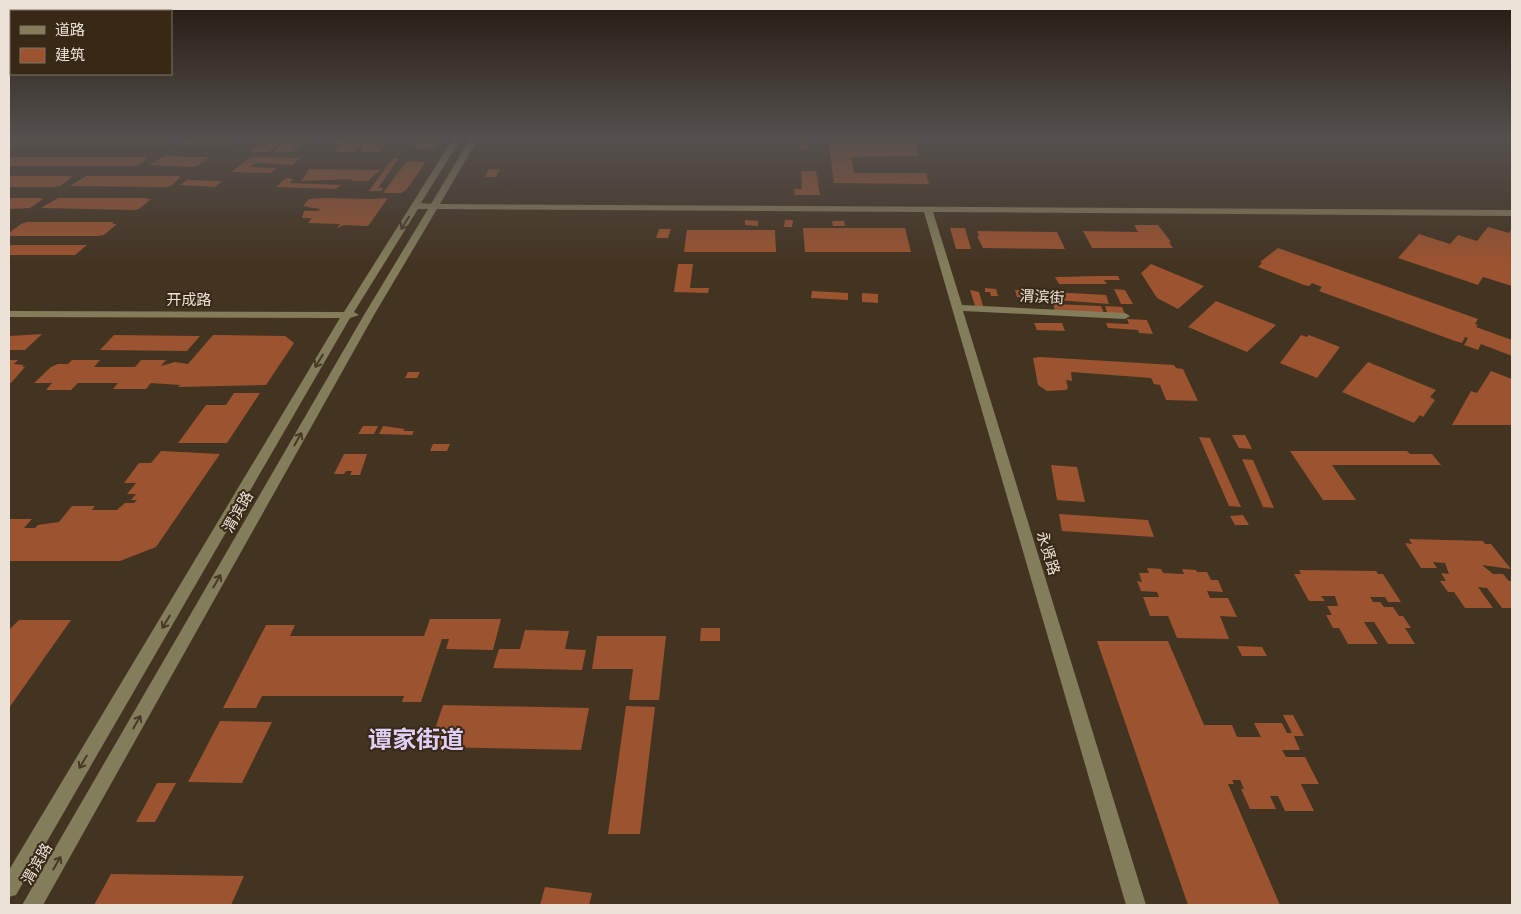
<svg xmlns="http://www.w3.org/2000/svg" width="1521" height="914" viewBox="0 0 1521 914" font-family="'PT Sans','Noto Sans SC',sans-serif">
<rect width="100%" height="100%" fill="#433321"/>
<!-- building -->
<g fill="#9c532f">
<polygon points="9,137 176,137 166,145 9,145"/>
<polygon points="188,137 227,137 225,139 234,139 227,145 176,145"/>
<polygon points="265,137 307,137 304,140 311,140 308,143 294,143 293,145 300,145 293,152 274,152 279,147 274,147 269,152 249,152 256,145 264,143 250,143 253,140 262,140"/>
<polygon points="343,137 391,137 388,140 395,140 393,143 379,143 378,145 384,145 379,152 360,152 364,147 358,147 354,152 334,152 340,145 349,144 335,144 338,140 347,139 341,139"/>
<polygon points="422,137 443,137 436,148 413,149"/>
<polygon points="828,137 915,137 918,156 851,157 854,173 926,173 929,184 834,183"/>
<polygon points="799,141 807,141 808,150 801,150"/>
<polygon points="164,156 181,156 179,157 209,157 199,165 194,167 149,165"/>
<polygon points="9,157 148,157 139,165 132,166 9,166"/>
<polygon points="251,157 300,158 293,165 256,163 250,167 277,168 271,173 231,172"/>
<polygon points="393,158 399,158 378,188 383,188 381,191 369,191"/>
<polygon points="407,161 426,162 406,190 401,193 383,193"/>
<polygon points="309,169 380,170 368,181 351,181 352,179 301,181"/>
<polygon points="489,169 500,169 496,177 485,177"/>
<polygon points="801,171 816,171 820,195 795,195 794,189 802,189"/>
<polygon points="9,176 69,176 72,177 60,186 54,187 10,187"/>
<polygon points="86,176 178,176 181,177 171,186 165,187 70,186"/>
<polygon points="286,178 294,179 289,183 341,185 336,189 276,187"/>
<polygon points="187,180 222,181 215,187 180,185"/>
<polygon points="9,198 40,198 43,199 30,208 9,209"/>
<polygon points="58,198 148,198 146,199 151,199 139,209 134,210 41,208"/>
<polygon points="326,198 372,199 388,198 368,226 344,225 337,228 340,224 308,223 312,218 302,218 304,211 318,211 320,209 303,206 309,199"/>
<polygon points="745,220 758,221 758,226 745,225"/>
<polygon points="785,220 793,220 792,227 784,227"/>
<polygon points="832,221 844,221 845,226 833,226"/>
<polygon points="27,222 114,222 112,224 117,224 104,235 98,236 9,236 9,233 21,224"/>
<polygon points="1134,225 1158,225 1171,242 1169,242 1173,248 1092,248 1083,231 1138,232"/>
<polygon points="1488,227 1509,233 1512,228 1512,286 1483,277 1478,285 1398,258 1419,234 1450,244 1458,235 1477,241"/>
<polygon points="803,228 905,228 911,252 805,252"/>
<polygon points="950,228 965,228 971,249 956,249"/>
<polygon points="659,229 671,229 668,238 656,238"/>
<polygon points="687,230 775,230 776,252 684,252"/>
<polygon points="977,231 1057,232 1065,249 983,248 977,236 979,236"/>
<polygon points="9,245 87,245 75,255 9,255"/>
<polygon points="1278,248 1478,319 1475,324 1478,325 1476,327 1512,340 1512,356 1481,344 1478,350 1464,345 1468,338 1465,337 1462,343 1455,341 1319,291 1322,287 1312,283 1309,286 1304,285 1258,267 1262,263 1260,262"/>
<polygon points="678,264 693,264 690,288 709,288 708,293 674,292"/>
<polygon points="1151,264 1204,286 1178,309 1157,298 1141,273"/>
<polygon points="1102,276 1118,276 1120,280 1104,280 1107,284 1059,284 1055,277"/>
<polygon points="985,288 996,289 998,296 991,296 990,292 985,292"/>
<polygon points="1114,289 1125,290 1133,304 1121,304"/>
<polygon points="970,290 979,292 983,306 975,306"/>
<polygon points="1015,290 1106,295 1109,304 1017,297"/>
<polygon points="812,291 848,293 848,300 811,298"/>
<polygon points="862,293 878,294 878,303 862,302"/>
<polygon points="1216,301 1276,325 1247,352 1188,327"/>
<polygon points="1053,304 1101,306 1104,313 1055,311"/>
<polygon points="1105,306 1122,307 1125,314 1107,313"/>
<polygon points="1127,319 1147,320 1153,334 1139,333 1138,330 1108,328 1106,323 1129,324"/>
<polygon points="1034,323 1062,323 1065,331 1037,330"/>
<polygon points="42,334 25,350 9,350 9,336"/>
<polygon points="114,335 200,336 187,351 100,350"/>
<polygon points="213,335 285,336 294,343 266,385 178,387 180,385 151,383 146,389 113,389 118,383 78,383 71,390 46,390 52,383 34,383 51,367 58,364 68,364 72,360 100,360 94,367 135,367 141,360 166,360 161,366 175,362 188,364"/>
<polygon points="1301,335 1307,337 1309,335 1340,347 1317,378 1280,363"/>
<polygon points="1040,357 1174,365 1176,368 1183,369 1198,401 1166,400 1160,385 1154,384 1151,378 1071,372 1072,381 1066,380 1068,388 1066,390 1047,391 1038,385 1033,358"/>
<polygon points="9,360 18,360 14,364 24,365 22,367 25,367 11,383 9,383"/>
<polygon points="1368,362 1436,390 1430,397 1435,400 1423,417 1420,415 1414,423 1342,392"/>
<polygon points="1491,371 1512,379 1512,425 1452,425 1471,391 1477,393"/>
<polygon points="408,372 420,372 417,378 405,378"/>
<polygon points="234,393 260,393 227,443 178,443 206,405 226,405"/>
<polygon points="363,426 378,426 374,434 358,434"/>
<polygon points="383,426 405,429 403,431 414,431 412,435 379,434"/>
<polygon points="1232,435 1245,435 1252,449 1239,448"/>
<polygon points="1199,437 1210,438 1241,507 1229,506"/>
<polygon points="433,444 450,444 447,451 430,451"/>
<polygon points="161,451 220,454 156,547 120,561 9,561 9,519 32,519 24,528 35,528 38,525 59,522 72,506 95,506 92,510 117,510 125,503 134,503 137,500 131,500 136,494 127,494 136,483 124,483 139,463 151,463"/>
<polygon points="1290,451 1407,451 1410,454 1432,454 1441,465 1332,465 1356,500 1323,500"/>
<polygon points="344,454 367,454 360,475 350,475 352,471 346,471 344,474 334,474"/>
<polygon points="1242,459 1253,460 1274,508 1263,507"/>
<polygon points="1051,465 1077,467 1085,502 1057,500"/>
<polygon points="1059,514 1148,520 1154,537 1062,531"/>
<polygon points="1243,515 1249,525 1235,525 1230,516"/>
<polygon points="1409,539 1483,541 1485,544 1491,544 1511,569 1482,565 1493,574 1503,574 1509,581 1512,581 1512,608 1502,608 1487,588 1478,587 1493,608 1465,608 1454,592 1448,592 1440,581 1446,581 1441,573 1449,574 1445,563 1433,562 1437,568 1421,568 1405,543 1412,544"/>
<polygon points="1147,568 1161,569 1163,573 1184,574 1182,569 1196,570 1197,572 1207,572 1211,580 1218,580 1223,592 1207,591 1210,598 1228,598 1237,617 1220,616 1229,639 1177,638 1168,616 1150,616 1143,597 1159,597 1157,592 1141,591 1137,581 1142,582 1139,573 1149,573"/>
<polygon points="1299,570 1376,571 1378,574 1383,574 1401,602 1388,602 1385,597 1370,597 1373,602 1380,602 1384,607 1393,607 1399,616 1403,616 1411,628 1405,628 1415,644 1388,644 1374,622 1364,622 1378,644 1348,644 1339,628 1333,628 1326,615 1332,615 1327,606 1338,606 1335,596 1321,596 1325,601 1309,601 1294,574 1301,574"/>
<polygon points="430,619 501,619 493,650 446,649 449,639 442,639 421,702 402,702 404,696 262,696 256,708 223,708 266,625 295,625 290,636 424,636"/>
<polygon points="19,620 71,620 9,708 9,630"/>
<polygon points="701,628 720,628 720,641 700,641"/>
<polygon points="525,630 569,631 565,649 586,650 582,670 493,668 499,649 520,649"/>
<polygon points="597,636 666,636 659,700 629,700 633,669 592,669"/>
<polygon points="1097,641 1168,641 1204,725 1232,725 1237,737 1261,737 1254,723 1282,723 1287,733 1292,733 1283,715 1293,715 1304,736 1294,736 1300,750 1282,750 1286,757 1305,757 1319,784 1301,784 1314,811 1285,811 1278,796 1270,796 1276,809 1250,809 1241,789 1244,789 1240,780 1232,780 1234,784 1228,784 1280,905 1188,905"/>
<polygon points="1237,646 1262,647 1267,656 1242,656"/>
<polygon points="443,705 589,708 581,750 429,747"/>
<polygon points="626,706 655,707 640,834 608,834"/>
<polygon points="220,721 272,722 242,783 188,782"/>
<polygon points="157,783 176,783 155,822 136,822"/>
<polygon points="111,874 244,876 231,905 94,905"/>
<polygon points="545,887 592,893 589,905 540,905"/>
</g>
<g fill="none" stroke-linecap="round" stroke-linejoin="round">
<!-- minor -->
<polygon fill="#847d5b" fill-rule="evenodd" points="454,137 462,137 421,203 431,204 471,137 479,137 440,204 1512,210 1512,216 933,212 962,305 1125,313 1130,316 1125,319 963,311 1146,905 1126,905 924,212 437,209 374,315 43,905 22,905 364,315 428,209 418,209 354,312 359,315 350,318 16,895 9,897 9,870 340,318 9,317 9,311 344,312"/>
</g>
<!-- one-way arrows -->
<defs><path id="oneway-shaft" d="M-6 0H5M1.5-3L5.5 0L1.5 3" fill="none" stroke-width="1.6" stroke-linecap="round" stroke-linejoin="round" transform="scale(1.25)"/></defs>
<g stroke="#473a25">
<use href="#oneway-shaft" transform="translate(405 223) rotate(122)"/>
<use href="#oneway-shaft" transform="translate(319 361) rotate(121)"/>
<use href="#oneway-shaft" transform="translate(298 439) rotate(-60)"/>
<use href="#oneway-shaft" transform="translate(217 581) rotate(-60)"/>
<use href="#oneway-shaft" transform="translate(166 622) rotate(121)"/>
<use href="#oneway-shaft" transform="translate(137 722) rotate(-60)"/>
<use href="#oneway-shaft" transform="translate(83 762) rotate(121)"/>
<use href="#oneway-shaft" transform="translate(57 863) rotate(-60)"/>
</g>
<!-- sky -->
<linearGradient id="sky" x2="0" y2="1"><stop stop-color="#251c12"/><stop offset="0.52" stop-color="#55504e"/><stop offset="1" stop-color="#55504e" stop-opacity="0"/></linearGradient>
<rect width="1521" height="265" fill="url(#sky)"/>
<g text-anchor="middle" stroke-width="4" stroke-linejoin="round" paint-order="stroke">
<!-- street labels -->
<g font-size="15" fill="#ece2d7" stroke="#382917">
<text transform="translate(1042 297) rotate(3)" y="5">渭滨街</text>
<text x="189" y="305">开成路</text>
<text transform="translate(238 512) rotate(-60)" y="5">渭滨路</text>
<text transform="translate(1048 553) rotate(73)" y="5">永贤路</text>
<text transform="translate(37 864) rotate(-60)" y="5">渭滨路</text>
</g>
<!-- near-district labels -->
<g font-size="24" font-weight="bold" fill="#dfcff9" stroke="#382917">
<text x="416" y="748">谭家街道</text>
</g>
</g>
<!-- border -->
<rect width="1521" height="914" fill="none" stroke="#ece2d7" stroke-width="20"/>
<!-- legend -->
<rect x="10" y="10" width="162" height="65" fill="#382917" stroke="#807364"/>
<rect x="20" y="26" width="25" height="8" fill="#847d5b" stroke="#807364"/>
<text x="55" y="35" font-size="15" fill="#ece2d7">道路</text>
<rect x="20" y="48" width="25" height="15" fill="#9c532f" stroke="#807364"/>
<text x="55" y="60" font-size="15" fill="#ece2d7">建筑</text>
</svg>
